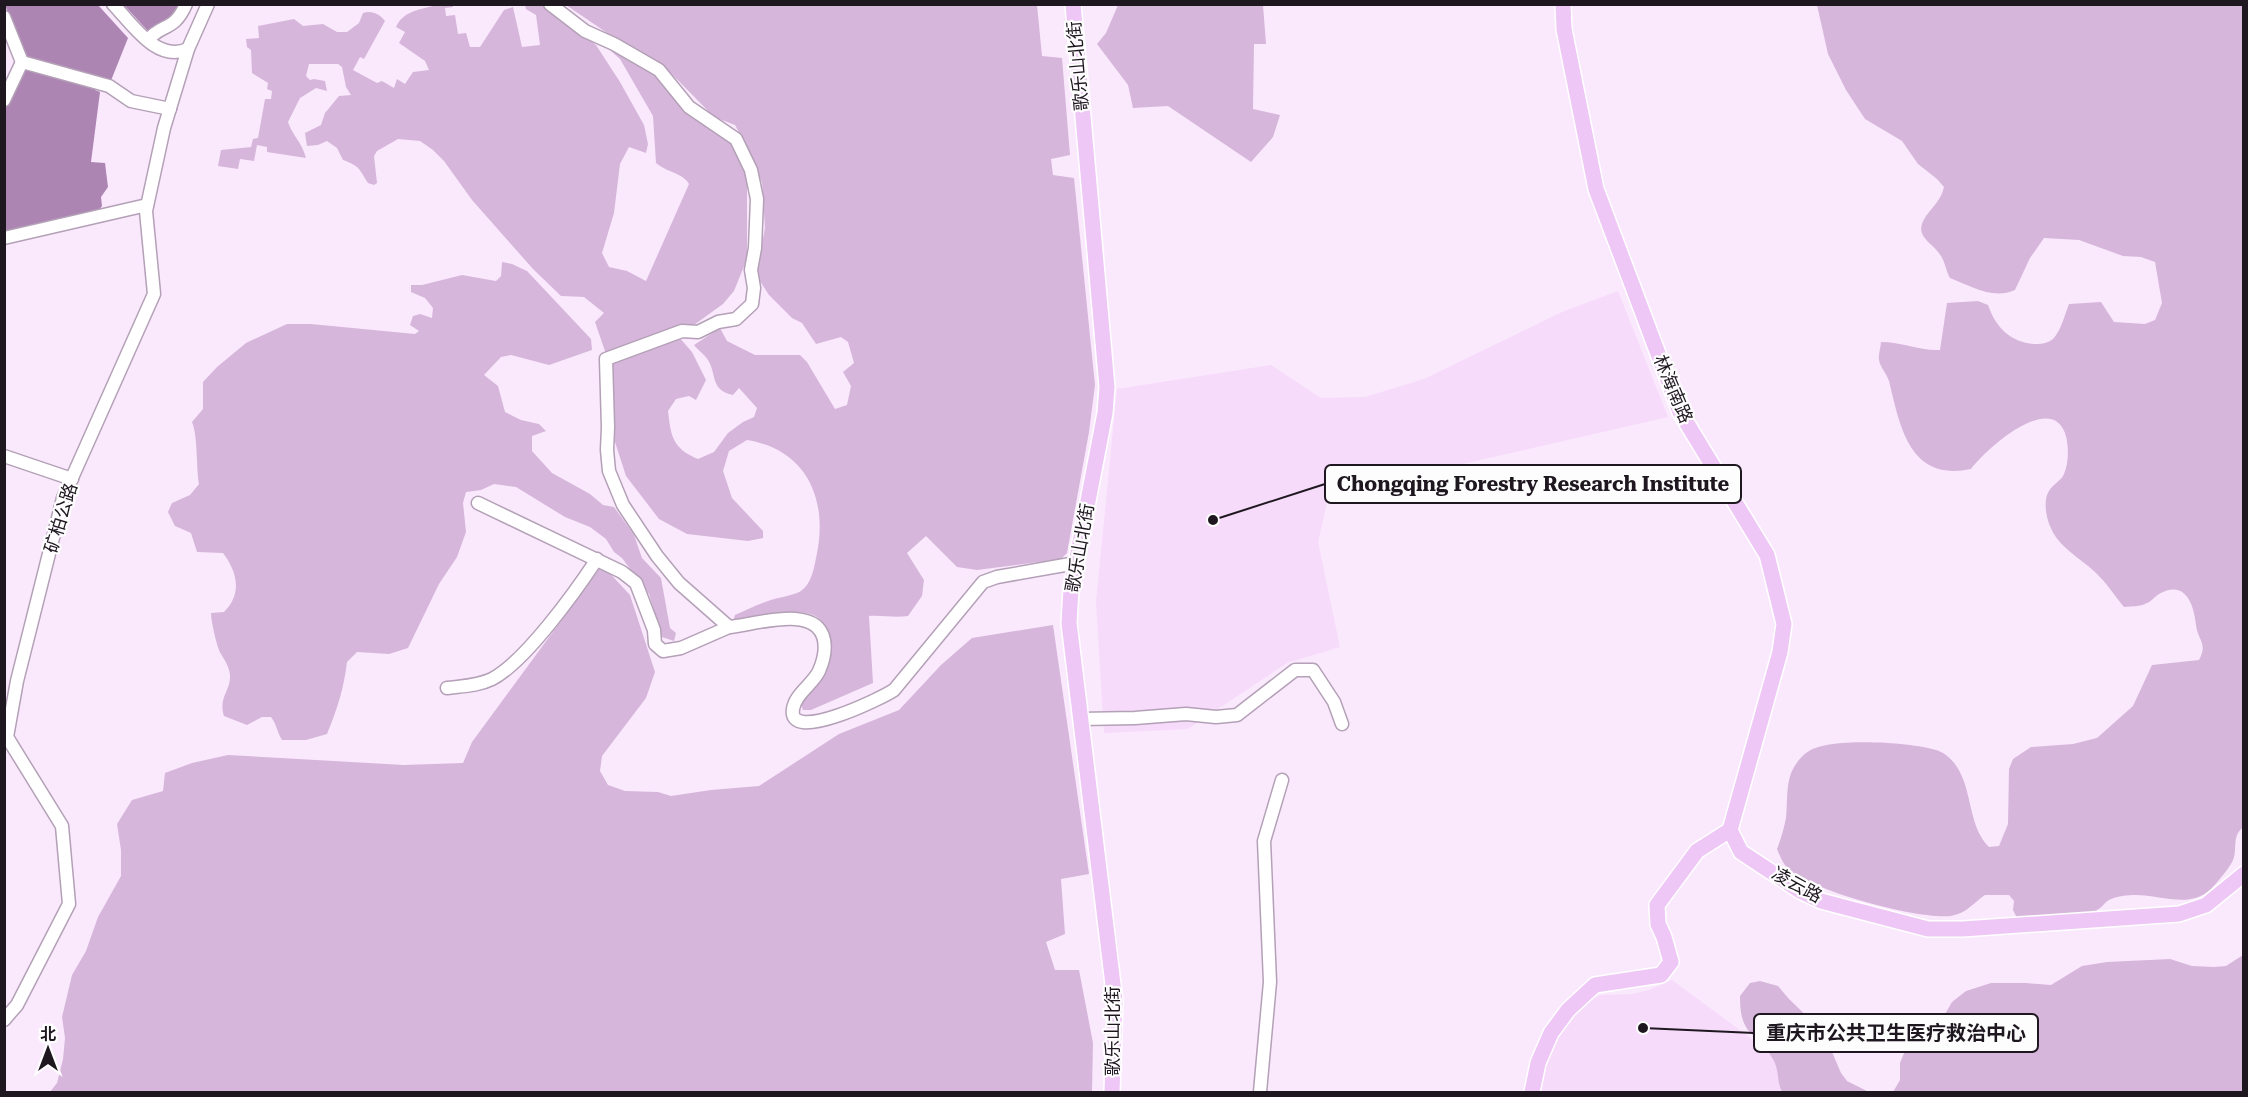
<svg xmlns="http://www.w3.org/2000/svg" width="2248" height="1097" viewBox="0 0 2248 1097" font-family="'Roboto Serif','Noto Sans SC',serif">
<rect width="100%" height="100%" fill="#fae9fd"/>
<!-- built -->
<g fill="#f6dbfa">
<polygon points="1618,291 1668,417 1467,463 1328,498 1318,542 1340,647 1287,663 1188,729 1104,733 1096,602 1117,389 1271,365 1321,398 1365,397 1424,379 1562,312"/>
<polygon points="1672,980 1790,1067 1828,1092 1525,1092 1537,1046 1558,1009 1601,995 1632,994 1649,990"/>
</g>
<!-- green -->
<g fill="#d6b7db">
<path d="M 437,5 L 452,5 L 453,7 L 445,8 L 446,16 L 455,15 L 458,34 L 466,33 L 470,47 L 480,47 L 504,10 L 513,7 L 522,47 L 540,45 L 536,15 L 526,9 L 525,5 L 543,5 L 596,45 L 620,82 L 644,125 L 648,144 L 646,153 L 629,147 L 620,164 L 614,213 L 602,253 L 609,267 L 627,271 L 646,281 L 689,184 C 683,173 666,172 656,163 L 653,116 L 620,59 L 611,51 L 609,46 L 654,74 L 680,102 L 686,112 L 730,140 L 738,154 L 747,179 L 747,259 L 734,291 L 723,304 L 694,325 L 671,328 L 692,352 L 706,380 L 696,400 L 689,396 L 676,399 L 668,411 C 671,436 672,448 698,459 L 714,452 L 728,433 L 743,422 L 754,417 L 757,408 L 739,388 L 733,395 C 710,390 717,375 708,360 C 705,355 698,350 694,345 L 720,328 L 727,341 L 755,355 L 800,355 L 807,362 L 835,409 L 847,405 L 851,386 L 843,372 L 854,363 L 848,342 L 841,337 L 816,344 L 802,323 L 792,318 L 769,295 L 756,275 L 765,228 L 762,183 L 750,153 L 735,125 L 714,117 L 662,64 L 616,39 L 566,5 L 1037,5 L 1042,56 L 1062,58 L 1070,155 L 1051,159 L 1053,175 L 1074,178 L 1095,385 L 1089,432 L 1067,553 L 1061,559 L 977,570 L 957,567 L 926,536 L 907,553 L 924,580 L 922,596 L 908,616 C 894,618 883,615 869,616 L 873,683 L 811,710 L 803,710 L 801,705 C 809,694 819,683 826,671 C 836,652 831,617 807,613 C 783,610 756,618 733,622 L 735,615 C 748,609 761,603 774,599 C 782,597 794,595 801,591 C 811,584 814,569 816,558 C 829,501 808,450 747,440 L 729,451 L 723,471 L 732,498 L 763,531 L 763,538 L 748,541 L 687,534 L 659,519 L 626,476 L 615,442 L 613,397 L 608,360 L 595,322 L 604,313 L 584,297 L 561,296 L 533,269 L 472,200 L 444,161 L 433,150 L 420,141 L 398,139 L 377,151 L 374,156 L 377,183 L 374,185 L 368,183 C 359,169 360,166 343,160 L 337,148 L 327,141 L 318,145 L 307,146 L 305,133 L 321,125 L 325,113 L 339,96 L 351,95 L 346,87 L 342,67 L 338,64 L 309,64 L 306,76 L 310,80 L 314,79 L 325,81 L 327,91 L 316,88 L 300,98 L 288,122 C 292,135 302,142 306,158 L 267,152 L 267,147 L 257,145 L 254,161 L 240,159 L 238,169 L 218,166 L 221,150 L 251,147 L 253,139 L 258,138 L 265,99 L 271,99 L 272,91 L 267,89 L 268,83 L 252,73 L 251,50 L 247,47 L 246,39 L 259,38 L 258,26 L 294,19 L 303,26 L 323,24 L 337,32 L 347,32 L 359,23 L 363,13 C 371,10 380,14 385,21 L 364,59 L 360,57 L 353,70 L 377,83 L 382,81 L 394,88 L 397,79 L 405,84 L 413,72 L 429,70 L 425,61 L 399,43 L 405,32 L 396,27 C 403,11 421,9 437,5 Z"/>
<polygon points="1118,5 1263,5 1266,44 1254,44 1253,109 1280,115 1273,137 1251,162 1168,106 1133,108 1128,85 1097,44 1106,33"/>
<path d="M 1817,5 L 2243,5 L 2244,827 C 2231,835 2238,849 2233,860 C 2231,866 2216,884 2211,889 C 2190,909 2161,895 2136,895 C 2128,895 2116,896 2109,900 C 2104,903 2101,909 2095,911 C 2071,918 2042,916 2017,918 L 2013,910 L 2014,901 L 2009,895 L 1985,895 C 1972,904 1967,913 1951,916 C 1920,920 1804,890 1785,865 C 1782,861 1779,854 1777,849 C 1781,839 1784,828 1786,818 C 1788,800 1785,779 1796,764 C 1799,759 1804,754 1809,751 C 1830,737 1911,742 1936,750 C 1945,753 1952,759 1957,767 C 1973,792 1968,826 1989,847 L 1999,846 L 2008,824 L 2009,769 L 2013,759 L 2031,747 L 2073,744 L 2097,738 L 2133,706 L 2152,665 L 2199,660 C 2208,643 2198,641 2196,625 C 2194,604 2185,579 2159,594 C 2154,597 2152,601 2147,603 C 2140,607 2132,606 2124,607 C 2114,595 2106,582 2095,572 C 2079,557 2058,547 2050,526 C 2046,517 2043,500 2049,491 C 2053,484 2061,481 2064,474 C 2069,463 2069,444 2065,433 C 2050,391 1984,451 1971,469 C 1909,482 1900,426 1889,381 C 1887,374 1880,367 1879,360 C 1878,355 1881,347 1881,342 C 1902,342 1920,351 1940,350 L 1947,303 L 1978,301 L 1988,305 C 1996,328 2011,343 2036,344 C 2043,344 2048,343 2053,339 C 2061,331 2065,314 2069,304 L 2101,302 L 2114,322 L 2145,324 L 2155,320 L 2162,303 L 2155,262 L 2141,257 L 2123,256 L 2079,240 L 2044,238 L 2030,258 L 2015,290 C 1993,300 1971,286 1950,278 C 1946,271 1945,262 1941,256 C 1932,241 1912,237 1926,216 C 1934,205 1941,200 1944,187 L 1937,179 L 1918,164 L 1902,141 L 1865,119 L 1846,90 L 1828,54 Z"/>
<path d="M 502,262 L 512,264 L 527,271 L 591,339 L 592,350 L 549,365 L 511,355 L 501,357 L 484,375 L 498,386 L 505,412 L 521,420 L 539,424 L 546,431 L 532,436 L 532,451 L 552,473 L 590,494 L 603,505 L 614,507 L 634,535 L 642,558 L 661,578 L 670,628 L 676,633 L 674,641 L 662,637 L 649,594 L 622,558 L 614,552 L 606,539 L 590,527 L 565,517 L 516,487 L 494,484 L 481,490 L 466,492 L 463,503 L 466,532 L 457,557 L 439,584 L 408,648 L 389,654 L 357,652 L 347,662 C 344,688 337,710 327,734 L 306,740 L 282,740 C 277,732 277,725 271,717 L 262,717 L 247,725 L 224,716 C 218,697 231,691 230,675 C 229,666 225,661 221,654 C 217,648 211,621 211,613 L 224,612 C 242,594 238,573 223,553 L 197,552 L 191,533 L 175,526 L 168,512 L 172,503 L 190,495 L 199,484 C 196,467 198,436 192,422 L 203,409 L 203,382 L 217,367 L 246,343 L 287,324 L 311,324 L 415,334 L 419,331 L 410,325 L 413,316 L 420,314 L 432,318 L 433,308 L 425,298 L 411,292 L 411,285 L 422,285 L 462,275 L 496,281 L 501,276 Z"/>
<polygon points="602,565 630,595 655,672 646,698 602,756 600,771 608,785 625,791 658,792 671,796 711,790 759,786 839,734 899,710 941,665 972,638 1053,625 1089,874 1061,879 1065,934 1046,942 1055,970 1079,970 1093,1043 1092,1092 50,1092 57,1083 63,1059 65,1038 62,1017 72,975 86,951 98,917 121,876 121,850 117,824 132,800 163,791 165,773 192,763 228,755 404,765 463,763 472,742"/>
<polygon points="2243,955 2243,1092 1893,1092 1900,1080 1900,1063 1907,1046 1940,1023 1952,1002 1966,991 1991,983 2026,983 2051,985 2082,966 2107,962 2170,959 2192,966 2214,967 2226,966"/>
<path d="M 1760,981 L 1778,986 L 1789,999 L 1816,1025 L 1826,1038 L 1841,1073 L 1847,1081 L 1869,1092 L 1782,1092 C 1777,1082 1779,1071 1774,1061 C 1757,1029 1740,1040 1740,996 L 1750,983 Z"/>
</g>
<!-- water -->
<g fill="#ac85b3">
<polygon points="5,5 98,5 128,38 110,83 26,60"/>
<polygon points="124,5 180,5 179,10 158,30 148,31"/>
<polygon points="25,67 96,85 95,90 100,92 91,162 105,163 108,187 101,197 102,206 99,210 5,233 4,109"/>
</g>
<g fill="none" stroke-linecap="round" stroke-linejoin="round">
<defs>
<g id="minor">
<path d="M 113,4 C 133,25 157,63 188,49"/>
<path d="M 550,4 L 585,31 L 614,44 L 659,70 L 689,107 L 736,139 L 751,170 L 757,199 L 755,248 L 751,270 L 754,288 L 752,304 L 736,319 L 718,322 L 698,332 L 682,331 L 606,359 L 608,427 L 607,450 L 609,471 L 623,505 L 657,556 L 679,583 L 729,627 C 754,625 817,603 824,640 C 826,650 823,662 819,671 C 813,684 795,694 793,709 C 787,745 884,697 894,690 L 983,582 L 997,577 L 1076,563"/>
<polyline points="4,17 22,62 109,86 131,101 170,109"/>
<path d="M 148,40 C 162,23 174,32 186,4"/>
<polyline points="4,100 22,62"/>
<polyline points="4,238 147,205"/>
<polyline points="4,456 72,479"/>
<polyline points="478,503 622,572 636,583 654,630 655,644 663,651 681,648 729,627"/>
<path d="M 447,688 C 462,686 478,686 492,679 C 525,662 576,591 597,559"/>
<polyline points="1081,719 1135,718 1186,714 1216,717 1237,715 1295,670 1313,670 1334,702 1342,724"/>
<polyline points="4,1020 17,1005 69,904 62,826 7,737 17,681 63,498 154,294 146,211 164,128 188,49 208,4"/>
<polyline points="1260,1092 1270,982 1264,841 1282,780"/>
</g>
<g id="major">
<polyline points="1073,4 1107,387 1105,413 1071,589 1069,623 1115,1001 1112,1092"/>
<polyline points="1563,4 1564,29 1596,189 1680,412 1767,555 1784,624 1780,652 1730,830"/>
<polyline points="1730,830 1741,852 1800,891 1821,901 1928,929 1963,929 2179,914 2206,905 2244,874"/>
<polyline points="1532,1092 1538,1063 1551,1033 1568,1010 1595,985 1661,975 1671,962 1664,937 1658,924 1657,905 1697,851 1730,830"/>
</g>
</defs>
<!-- minor casing -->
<use href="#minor" stroke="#b4a0b7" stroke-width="15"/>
<!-- major casing -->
<use href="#major" stroke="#fff" stroke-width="18"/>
<!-- minor -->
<use href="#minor" stroke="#fff" stroke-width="12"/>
<!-- major -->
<use href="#major" stroke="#efc7f6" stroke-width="15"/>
</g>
<g text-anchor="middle" stroke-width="4.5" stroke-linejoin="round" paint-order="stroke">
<!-- street labels -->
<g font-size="18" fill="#1f1720" stroke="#fdfdfd">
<text transform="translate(1078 66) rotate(-95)" y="6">歌乐山北街</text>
<text transform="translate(1673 389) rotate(67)" y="6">林海南路</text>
<text transform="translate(61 518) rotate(-73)" y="6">矿柏公路</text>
<text transform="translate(1080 548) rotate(-80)" y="6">歌乐山北街</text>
<text transform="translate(1797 885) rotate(29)" y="6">凌云路</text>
<text transform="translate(1113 1031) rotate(-90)" y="6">歌乐山北街</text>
</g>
</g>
<!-- callouts -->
<path fill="none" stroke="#1f1720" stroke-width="2" d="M1213 520L1325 484M1643 1028L1754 1033"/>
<g fill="#1f1720" stroke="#fdfdfd" stroke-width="2">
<circle cx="1213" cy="520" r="6"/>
<circle cx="1643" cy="1028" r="6"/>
</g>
<g fill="#fdfdfd" stroke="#1f1720" stroke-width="2">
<rect x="1325" y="465" width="416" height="38" rx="6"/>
<rect x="1754" y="1014" width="284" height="38" rx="6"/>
</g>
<g font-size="20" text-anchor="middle" font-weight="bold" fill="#1f1720">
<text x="1533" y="491">Chongqing Forestry Research Institute</text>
<text x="1896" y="1040">重庆市公共卫生医疗救治中心</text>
</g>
<!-- border -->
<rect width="2248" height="1097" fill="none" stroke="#1f1720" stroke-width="12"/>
<!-- north arrow -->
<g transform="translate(48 1049)" stroke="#fdfdfd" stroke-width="4.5" paint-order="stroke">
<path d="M0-4.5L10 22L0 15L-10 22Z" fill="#1f1720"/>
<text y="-9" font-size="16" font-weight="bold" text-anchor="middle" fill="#1f1720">北</text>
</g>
</svg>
